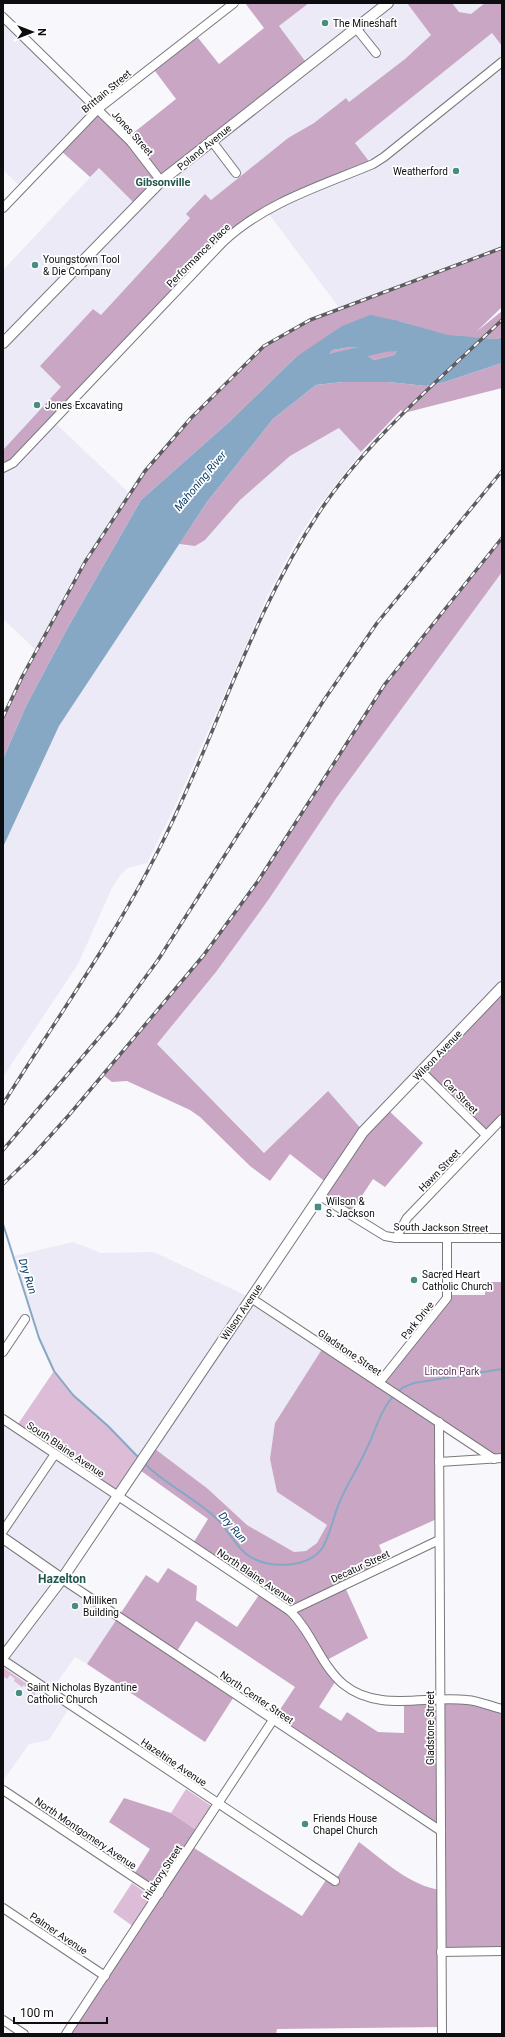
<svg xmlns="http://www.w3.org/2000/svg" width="505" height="2037" viewBox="0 0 505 2037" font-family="Roboto,sans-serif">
<rect width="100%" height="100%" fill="#f8f7fc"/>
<!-- built -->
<g fill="#ebeaf6">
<polygon points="309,3 407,3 432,35 405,59 349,102 346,98 314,123 288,138 211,200 205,194 187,213 190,218 101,315 93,309 41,366 62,387 3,450 3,343 10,336 3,329 3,270 99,168 137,206 308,65 279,26"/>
<polygon points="452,3 485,3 471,14 459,12"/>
<polygon points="3,19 98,109 22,188 3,170"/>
<polygon points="492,33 502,46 502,248 340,309 266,210 372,164 355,143"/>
<polygon points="53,421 130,494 85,562 36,650 3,619 3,468"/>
<polygon points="340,428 361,452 318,507 295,543 266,599 177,802 147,863 128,868 121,874 112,888 78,964 3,1077 3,847 59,726 179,544 186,546 205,540 240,500 290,456"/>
<polygon points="502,572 502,987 363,1132 327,1091 265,1153 157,1044 216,972 269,899 337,797"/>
<polygon points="73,1242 101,1253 154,1252 251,1298 324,1346 275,1423 277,1492 327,1525 317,1543 306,1551 294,1552 247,1525 208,1489 141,1461 108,1426 73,1395 61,1380 48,1361 39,1338 14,1256"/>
<polygon points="3,1419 118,1496 62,1579 119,1617 87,1664 75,1657 51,1691 71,1705 49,1740 29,1744 3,1781"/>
</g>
<!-- green -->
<g fill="#ddbcd8">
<polygon points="54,1371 73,1395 108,1426 141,1461 118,1496 16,1427"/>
<polygon points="4,1668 37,1691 29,1703 27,1702 30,1700 32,1692 24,1685 22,1687 14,1681 15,1679 10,1675 7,1679 3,1676"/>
<polygon points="186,1789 213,1807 198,1831 171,1813"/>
<polygon points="132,1883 153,1898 134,1927 113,1912"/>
</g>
<!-- forest -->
<g fill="#c9a7c4">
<polygon points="245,3 309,3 279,26 308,65 137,206 99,168 90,177 59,149 98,109 127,138 176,99 152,67 195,34 219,64 264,28"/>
<polygon points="407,3 452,3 459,12 471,14 485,3 502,3 502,46 492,33 355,143 372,165 296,196 243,225 3,468 3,450 61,387 40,366 93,309 101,315 190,218 186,214 205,194 211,200 288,138 314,123 346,98 349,102 405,59 431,35"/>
<polygon points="502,248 502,307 476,332 502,311 502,337 497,339 448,336 399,321 296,357 229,422 141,500 67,629 26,706 3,759 3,717 36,650 85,562 145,471 191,418 264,346 310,320"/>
<polygon points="350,347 394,348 397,351 394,355 374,360 368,356 336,357 329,354 333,350"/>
<polygon points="502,363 502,388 404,413 401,410 361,452 339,428 290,456 240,500 205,540 195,546 179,544 207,502 273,419 316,385 343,382 388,382 426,386 445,382"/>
<path d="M 502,538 L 502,572 L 337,797 L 269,899 L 216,972 L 157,1044 L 264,1153 L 328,1091 L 363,1131 L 386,1108 L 423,1143 L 385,1187 L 373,1179 L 350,1214 L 320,1196 L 328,1184 L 290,1154 L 270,1181 L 250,1166 L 200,1117 L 190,1110 L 127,1081 L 112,1082 L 103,1075 C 157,1013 211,949 258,880 C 302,817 339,748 384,685 C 421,634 463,587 502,538 Z"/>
<polygon points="502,987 502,1119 486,1135 421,1071"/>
<path d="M 485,1282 L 502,1282 L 502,1458 L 494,1459 L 439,1423 L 439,1518 L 379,1545 L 387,1565 L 344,1585 L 368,1638 L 325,1661 L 337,1679 L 319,1707 L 341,1721 L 347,1712 L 378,1732 L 404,1733 L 404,1701 L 457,1699 L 502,1709 L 502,1951 L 441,1952 L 442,2027 L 277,2029 L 276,2034 L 66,2034 L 159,1894 L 133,1876 L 150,1849 L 109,1822 L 124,1798 L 171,1813 L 198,1831 L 191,1846 L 302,1916 L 328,1877 L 335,1881 L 359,1842 C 383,1860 410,1886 441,1890 L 441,1831 L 273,1720 L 295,1687 L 196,1621 L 175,1654 L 235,1695 L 205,1742 L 87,1664 L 146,1575 L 158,1583 L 168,1568 L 197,1586 L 196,1600 L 237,1627 L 261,1592 L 192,1545 L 208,1519 L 137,1468 L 151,1446 L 208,1489 L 247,1525 L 294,1552 L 306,1551 L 317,1543 L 327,1525 L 277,1492 L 270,1459 L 275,1423 L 324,1346 L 379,1382 L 447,1295 L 485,1295 Z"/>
</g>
<!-- water -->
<path fill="#87a8c5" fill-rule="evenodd" d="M 370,315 L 399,321 L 448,335 L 497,339 L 502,337 L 502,363 L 445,382 L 426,386 L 388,382 L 343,382 L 316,385 L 273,419 L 207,502 L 59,726 L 3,847 L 3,759 L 26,706 L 67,629 L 141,500 L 229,422 L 296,357 L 342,326 ZM 350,347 L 394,348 L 397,351 L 394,355 L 374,360 L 368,356 L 336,357 L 329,354 L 333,350 Z"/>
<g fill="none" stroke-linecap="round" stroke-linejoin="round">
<!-- stream -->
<g stroke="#87a8c5" stroke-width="2">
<polyline points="3,1224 39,1338 54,1371 73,1395 108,1426 139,1458"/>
<polyline points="397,1392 404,1387 414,1383 502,1369"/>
<path d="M 145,1464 C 166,1485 195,1498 217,1519 C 229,1530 235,1547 249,1556 C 268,1568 303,1569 320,1551 C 328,1543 333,1518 338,1506 C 345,1487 357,1470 365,1452 C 375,1433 379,1412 394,1395"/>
</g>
<!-- river -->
<polyline stroke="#87a8c5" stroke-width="11" points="327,360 387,346 394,346"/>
<defs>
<g id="minor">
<polyline points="3,17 131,142 161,181"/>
<polyline points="356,28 376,53"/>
<polyline points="211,140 236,173"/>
<polyline points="3,208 98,109 234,3"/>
<path d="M 3,468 L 13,463 L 223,242 C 266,202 321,186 373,164 L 384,157 L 502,62"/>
<polyline points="421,1071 486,1135"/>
<polyline points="320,1196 385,1236 396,1238 502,1238"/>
<polyline points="396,1238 407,1218 502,1119"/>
<polyline points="251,1298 494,1459"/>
<polyline points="3,1352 25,1319"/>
<polyline points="379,1383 447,1298 447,1238"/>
<path d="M 3,1419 L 290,1611 C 312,1632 320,1664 343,1684 C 378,1713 426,1695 467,1700 C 479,1701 490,1706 502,1709"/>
<polyline points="439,1422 442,2034"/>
<polyline points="439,1462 502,1458"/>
<polyline points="3,1531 55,1454"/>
<polyline points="62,1579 441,1831"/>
<polyline points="290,1611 439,1540"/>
<polyline points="3,1660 335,1881"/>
<polyline points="3,1790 159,1894"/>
<polyline points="3,1908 105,1976"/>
<polyline points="441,1952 502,1951"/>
<polyline points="3,2020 24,2034"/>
<polyline points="66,2034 273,1720"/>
</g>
<g id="major">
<polyline points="3,343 161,181 388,3"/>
<polyline points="3,1538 62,1579"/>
<polyline points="3,1657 62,1579 363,1132 502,987"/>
</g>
</defs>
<!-- minor casing -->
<use href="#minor" stroke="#79797d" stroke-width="10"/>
<!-- major casing -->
<use href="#major" stroke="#79797d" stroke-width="12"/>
<!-- minor -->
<use href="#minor" stroke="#fff" stroke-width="8"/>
<!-- major -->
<use href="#major" stroke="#fff" stroke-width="10"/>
<defs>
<g id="rail">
<polyline points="3,717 22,677 85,562 145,471 191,418 264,346 310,320 502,248"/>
<path d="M 3,1104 C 55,1021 114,938 158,851 C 215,740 250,616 320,511 C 369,438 439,380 502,320"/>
<polyline points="3,1150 114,1020 158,960 324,700 377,623 502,471"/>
<polyline points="3,1184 33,1155 69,1115 203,956 258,881 385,684 502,538"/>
</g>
</defs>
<!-- rail casing -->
<use href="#rail" stroke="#5d5c60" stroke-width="3.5"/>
<!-- rail -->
<use href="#rail" stroke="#fff" stroke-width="2" stroke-dasharray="6" stroke-linecap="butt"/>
</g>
<!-- markers -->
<g fill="#498d82" stroke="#fff" stroke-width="1.5">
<circle cx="325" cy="23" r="4"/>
<circle cx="456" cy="171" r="4"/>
<circle cx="35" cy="265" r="4"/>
<circle cx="37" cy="405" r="4"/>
<rect x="314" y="1203" width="8" height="8" rx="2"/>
<circle cx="414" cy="1280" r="4"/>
<circle cx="75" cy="1606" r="4"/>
<circle cx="19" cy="1693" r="4"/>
<circle cx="305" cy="1824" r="4"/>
</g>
<g text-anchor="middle" stroke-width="3.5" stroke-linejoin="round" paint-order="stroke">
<!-- poi labels -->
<g font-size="10" fill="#0d0d0f" stroke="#fff" text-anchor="start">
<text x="333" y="27">The Mineshaft</text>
<text x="448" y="175" text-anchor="end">Weatherford</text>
<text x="43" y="263">Youngstown Tool<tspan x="43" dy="12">&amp; Die Company</tspan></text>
<text x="45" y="409">Jones Excavating</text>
<text x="326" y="1205">Wilson &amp;<tspan x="326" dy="12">S. Jackson</tspan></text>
<text x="422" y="1278">Sacred Heart<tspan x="422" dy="12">Catholic Church</tspan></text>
<text x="83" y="1604">Milliken<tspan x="83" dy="12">Building</tspan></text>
<text x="27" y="1691">Saint Nicholas Byzantine<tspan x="27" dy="12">Catholic Church</tspan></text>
<text x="313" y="1822">Friends House<tspan x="313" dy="12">Chapel Church</tspan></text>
</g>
<!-- street labels -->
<g font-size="10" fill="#0d0d0f" stroke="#fff">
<text transform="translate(106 91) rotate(-40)" y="4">Brittain Street</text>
<text transform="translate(133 133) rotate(48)" y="4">Jones Street</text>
<text transform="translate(204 147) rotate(-39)" y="4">Poland Avenue</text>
<text transform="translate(198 255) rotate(-45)" y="4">Performance Place</text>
<text transform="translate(437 1055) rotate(-46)" y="4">Wilson Avenue</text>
<text transform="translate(461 1096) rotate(45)" y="4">Car Street</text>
<text transform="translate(439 1170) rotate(-46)" y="4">Hawn Street</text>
<text transform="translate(441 1227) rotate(1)" y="4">South Jackson Street</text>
<text transform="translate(241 1312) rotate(-56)" y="4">Wilson Avenue</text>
<text transform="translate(417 1320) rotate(-51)" y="4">Park Drive</text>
<text transform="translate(350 1352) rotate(34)" y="4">Gladstone Street</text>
<text transform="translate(66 1449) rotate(34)" y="4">South Blaine Avenue</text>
<text transform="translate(360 1566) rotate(-25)" y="4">Decatur Street</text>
<text transform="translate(256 1576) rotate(34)" y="4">North Blaine Avenue</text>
<text transform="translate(257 1697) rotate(34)" y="4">North Center Street</text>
<text transform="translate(430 1728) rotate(-90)" y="4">Gladstone Street</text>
<text transform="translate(174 1762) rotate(34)" y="4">Hazeltine Avenue</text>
<text transform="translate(86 1833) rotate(34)" y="4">North Montgomery Avenue</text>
<text transform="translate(162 1872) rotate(-57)" y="4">Hickory Street</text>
<text transform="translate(59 1933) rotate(34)" y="4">Palmer Avenue</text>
</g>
<!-- park labels -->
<g font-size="10" fill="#63365e" stroke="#fff">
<text x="452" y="1375">Lincoln Park</text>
</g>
<!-- neighbourhood labels -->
<g font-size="11" font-weight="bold" fill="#205850" stroke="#fff">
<text x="163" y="186">Gibsonville</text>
</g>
<!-- water labels -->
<g font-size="11" font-style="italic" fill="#0b4169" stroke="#fff">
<text transform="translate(200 481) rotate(-50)" y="4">Mahoning River</text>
<text transform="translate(28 1276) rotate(72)" y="4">Dry Run</text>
<text transform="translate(233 1527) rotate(49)" y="4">Dry Run</text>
</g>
<!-- quarter labels -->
<g font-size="12" font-weight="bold" fill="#205850" stroke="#fff">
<text x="62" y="1583">Hazelton</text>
</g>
</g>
<!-- border -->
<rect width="505" height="2037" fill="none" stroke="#0d0d0f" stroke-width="8"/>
<!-- north arrow -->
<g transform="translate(32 32) rotate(90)" stroke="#ffffff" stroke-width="3" paint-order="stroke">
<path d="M0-3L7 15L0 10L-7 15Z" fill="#0d0d0f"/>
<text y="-6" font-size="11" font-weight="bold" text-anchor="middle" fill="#0d0d0f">N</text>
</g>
<!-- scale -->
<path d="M14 2017v6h93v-6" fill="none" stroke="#0d0d0f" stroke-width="2"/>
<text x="20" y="2017" font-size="12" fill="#0d0d0f" stroke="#ffffff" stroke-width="3" paint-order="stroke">100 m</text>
</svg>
